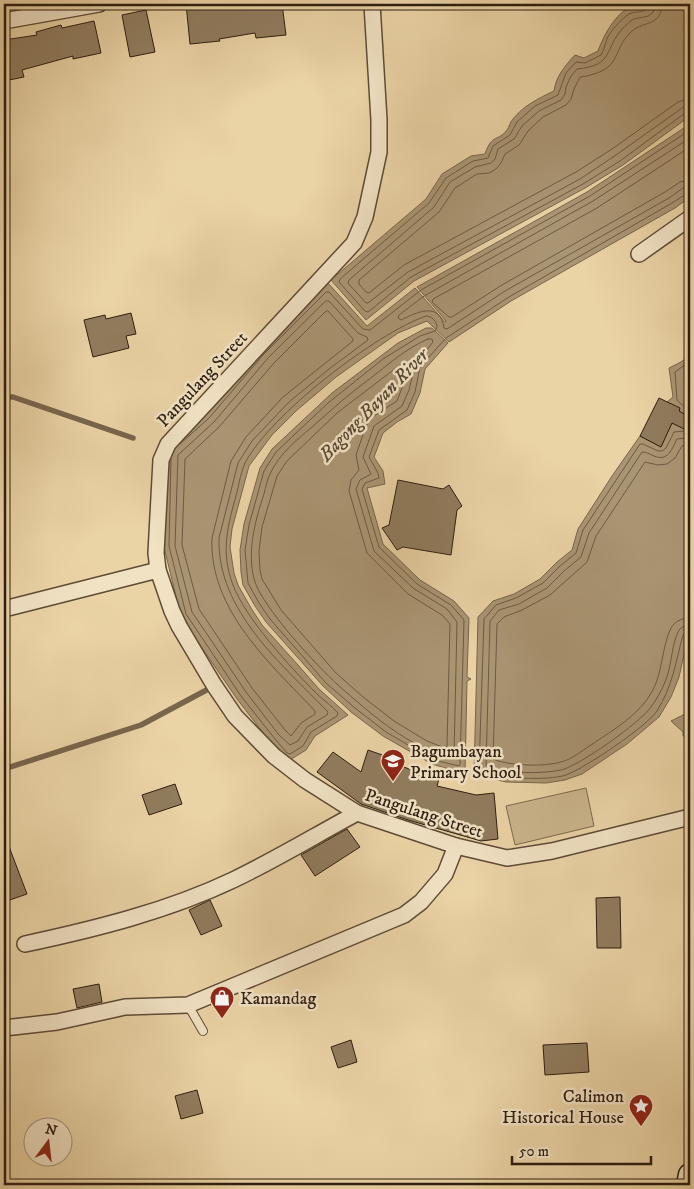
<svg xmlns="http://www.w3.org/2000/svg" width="694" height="1189" viewBox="0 0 694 1189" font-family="'IM FELL DW Pica',serif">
<rect width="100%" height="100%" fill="#ead3a5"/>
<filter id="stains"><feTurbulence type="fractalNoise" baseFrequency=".004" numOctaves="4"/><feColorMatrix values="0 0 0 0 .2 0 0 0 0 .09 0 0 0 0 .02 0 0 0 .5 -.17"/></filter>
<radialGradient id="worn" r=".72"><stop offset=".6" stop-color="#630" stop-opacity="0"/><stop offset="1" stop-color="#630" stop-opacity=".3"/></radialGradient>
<!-- green -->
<polygon fill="#cab48c" stroke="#7c694e" points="586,788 594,826 515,845 506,806"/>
<!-- water -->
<g fill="#aa9573" stroke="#78654c">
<path d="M 646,4 L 690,4 L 690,116 L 623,165 L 585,188 L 414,281 L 366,320 L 331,280 L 426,199 L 442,174 L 471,156 L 485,154 C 492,133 498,142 507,130 C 509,127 510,122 513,119 C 523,106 539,98 554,91 C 556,76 565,66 575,55 L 584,58 L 598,51 C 603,37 614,16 627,9 C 634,6 640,8 646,4 Z"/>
<polygon points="690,124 690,197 675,208 511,301 449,342 427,321 398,333 336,377 296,411 272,435 249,466 232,529 230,547 234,573 238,585 251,608 262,625 298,665 319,689 348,715 315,736 306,750 288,761 271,743 237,699 181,617 164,547 166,449 260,351 328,283 367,326 415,288 445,322 446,321 417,287 587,192"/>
<polygon points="426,328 432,328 448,343 425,369 420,393 411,414 397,422 383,433 374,457 383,471 385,484 367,488 383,544 420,580 454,601 469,618 467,677 471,679 467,681 465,774 432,764 383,736 351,712 323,686 266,622 255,606 243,585 241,572 240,550 244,524 260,468 272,449 332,393 398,343"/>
<polygon points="690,355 690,628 679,677 671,697 659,717 627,744 582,774 565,780 546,783 506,782 474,774 478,617 493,601 514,594 540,579 557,562 572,550 578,529 612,476 640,436 661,447 672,423 681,427 679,411 667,402 673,397 669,368 681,362"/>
<polygon points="690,700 690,737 683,736 683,732 671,721 685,714 688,709 687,703"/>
</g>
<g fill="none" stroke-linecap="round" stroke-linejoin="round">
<!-- shore -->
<g stroke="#6c5a42" stroke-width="1">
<path d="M 648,4 C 647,15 637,10 629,14 C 622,18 613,29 609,35 C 605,41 605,49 601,55 L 585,63 L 576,62 L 566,73 L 558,95 L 535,106 L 517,122 L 510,135 L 493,146 L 488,158 L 473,161 L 446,178 L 429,203 L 340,279 L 339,282 L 365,311 L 368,312 L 411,277 L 583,184 L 620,161 L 685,113 L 690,112"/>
<path d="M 655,4 C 654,21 642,15 632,20 C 629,22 626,26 623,28 C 603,50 615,65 577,69 L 571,76 L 566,87 L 565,94 L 561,100 L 539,111 L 522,126 L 514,139 L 498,149 L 495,159 L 491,163 L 475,167 L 450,182 L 434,207 L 349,280 L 348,283 L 366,303 L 368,303 L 408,272 L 580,179 L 616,155 L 682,108 L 690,106"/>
<path d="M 662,4 C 661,28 642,20 630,33 C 621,42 620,49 614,60 C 608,71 591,76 580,77 L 574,89 L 571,99 L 566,105 L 543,117 L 528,131 L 519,145 L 505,154 L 501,163 L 496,169 L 489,173 L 477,174 L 455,188 L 439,212 L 359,280 L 359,284 L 366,292 L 369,293 L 404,265 L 576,172 L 612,149 L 678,102 L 690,98"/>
<path d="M 690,138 L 593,201 L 424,296 L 399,315 L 398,318 L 401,320 C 417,312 440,301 444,328 L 447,329 L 505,291 L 669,198 L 683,188 L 690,187"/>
<polyline points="690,147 597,208 433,299 432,302 449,317 452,317 502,285 665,192 680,182 690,180"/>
<path d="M 326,301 L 329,301 L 358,333 L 367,337 L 368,340 L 329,369 L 289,402 L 252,441 L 238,463 L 219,538 C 217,611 282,664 328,712 L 327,715 L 307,727 L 298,741 L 290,745 L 279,735 L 246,692 L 192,612 L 175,546 L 178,455 L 214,422 L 268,358 Z"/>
<path d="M 328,311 L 353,339 L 353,341 L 283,397 L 246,437 L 231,461 L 212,538 C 209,610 270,663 315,711 L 315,714 L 301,723 L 291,736 L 285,730 L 252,688 L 199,609 L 182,545 L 185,459 L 219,427 L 274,363 L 325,312 Z"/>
<path d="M 428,339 L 432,339 L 433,342 L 415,365 L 409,390 L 402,406 L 374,426 L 363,457 L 371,474 L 360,480 L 356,489 L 374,551 L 413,588 L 447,609 L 457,622 L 454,756 L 452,758 C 409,748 371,714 338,685 C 317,666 261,606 254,579 C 247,551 255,521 264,494 C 266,487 267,479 271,472 C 279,455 296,440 311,428 C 331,410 350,393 372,377 C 390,363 407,348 428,339 Z"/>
<polyline points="690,361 675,372 677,400 690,412"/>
<polygon points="403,363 405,363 407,365 402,388 397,401 371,418 366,426 356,455 359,470 351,480 349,491 367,553 408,594 442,615 450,624 447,746 445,748 427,741 394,721 363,697 336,673 281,610 262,579 260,570 259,551 262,527 277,476 287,461 337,413"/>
<path d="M 685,431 L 674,432 L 666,448 L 662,451 L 658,451 L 643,444 L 640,444 L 583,530 L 576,553 L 560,566 L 543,583 L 516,598 L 496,605 L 484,619 L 479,770 C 496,779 548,781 566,775 C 585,768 646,727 657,711 C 673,685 675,664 683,635 L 686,632 L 690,632"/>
<path d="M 690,434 L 685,438 L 677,439 C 672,449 668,462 654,456 C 649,454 647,452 642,452 L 589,533 L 581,557 L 564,571 L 547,588 L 519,604 L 499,610 L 490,621 L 486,766 C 505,774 541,774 561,770 C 579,766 641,722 651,707 C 658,697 665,685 668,673 C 672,660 672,645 678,632 C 680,627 685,626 690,625"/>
<path d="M 690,443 L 682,446 L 675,458 L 667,464 L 658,465 L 645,462 L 596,536 L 587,562 L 550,595 L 522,610 L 504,617 L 497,624 L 493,759 C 509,766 544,767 561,762 C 573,759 581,751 591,745 C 614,729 639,716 653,690 C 663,670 662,646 671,628 C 675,621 682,618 690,618"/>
<polyline points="180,444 209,418 264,354 326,292 329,292 363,329 370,330 421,290 590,196 690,130"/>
<path d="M 171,459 L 169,546 L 186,614 L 241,696 L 275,739 L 287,753 L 290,754 L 303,746 L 311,732 L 337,716 L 338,713 C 332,706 323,700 316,693 C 290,667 246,619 233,585 C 220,551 228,525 237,492 C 239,483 241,472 245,463 C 270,415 375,334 426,316 C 431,316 437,321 437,327 L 435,331 L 420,336 L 383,359 L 328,403 L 276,452 L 264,471 L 249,525 L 245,550 L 248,583 L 259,603 L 270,619 L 326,683 L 355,708 L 386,732 L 434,760 L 459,766 L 460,764 L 464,620 L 451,605 L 417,584 L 379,547 L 362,489 L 365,483 L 379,478 L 378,473 L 369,457 L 379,430 L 407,410 L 415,392 L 420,367 L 446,338 L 509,297 L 672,203 L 686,194 L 690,193"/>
</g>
<!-- stream -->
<g stroke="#78654c" stroke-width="5.5">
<polyline points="4,397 13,397 133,438"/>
<polyline points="4,769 141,725 214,686"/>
</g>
</g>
<!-- building -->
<g fill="#907c5e" stroke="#2e1e11">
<polygon points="186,4 282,4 286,35 256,38 255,33 219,39 220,41 190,44"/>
<polygon points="146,10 155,52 130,57 122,15"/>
<polygon points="94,21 101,53 73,59 73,56 22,70 24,77 4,81 4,40 37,35 36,32 61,25 62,28"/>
<polygon points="131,313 136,334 126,336 129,348 93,357 84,320 105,315 106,319"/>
<polygon points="659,398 680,408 679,411 690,417 690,432 672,423 661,447 640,436"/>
<polygon points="398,480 443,489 449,485 462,506 457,510 451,555 403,547 397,550 382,528 389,525"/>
<polygon points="368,750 388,757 387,761 412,770 412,771 439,779 437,786 476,795 494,793 498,839 481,841 408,820 361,804 317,772 333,752 361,772"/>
<polygon points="175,784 182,804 149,815 142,795"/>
<polygon points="347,829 360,847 315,876 301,855"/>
<polygon points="4,836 5,836 27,894 4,902"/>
<polygon points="620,897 621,948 597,948 596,898"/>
<polygon points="210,900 222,926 201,935 189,910"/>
<polygon points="99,984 102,1002 77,1008 73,989"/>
<polygon points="351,1040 357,1062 338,1068 331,1047"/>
<polygon points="587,1043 589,1072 545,1075 543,1045"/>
<polygon points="197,1090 203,1113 181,1119 175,1096"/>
</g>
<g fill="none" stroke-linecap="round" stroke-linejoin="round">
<defs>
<polyline id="lane" points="188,1005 203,1031"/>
<g id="street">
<polyline points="372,4 379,120 379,152 365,217 354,243 168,444 161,460 156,553 158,570 172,611 179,626 214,685 235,716 274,756 305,780 357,813 456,846 507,858 552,851 690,817"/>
<polyline points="4,21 99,4"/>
<polyline points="639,254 690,218"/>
<polyline points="4,609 158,570"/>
<path d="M 25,944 C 95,929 168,911 233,880 C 275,860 316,835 357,813"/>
<polyline points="4,1028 57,1022 125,1007 188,1005 404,915 421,902 445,874 456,846"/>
</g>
<polyline id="secondary" points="688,1185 690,1175"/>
</defs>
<!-- lane casing -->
<use href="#lane" stroke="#5d4b36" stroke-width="10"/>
<!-- street casing -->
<use href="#street" stroke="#5d4b36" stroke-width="18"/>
<!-- secondary casing -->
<use href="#secondary" stroke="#2e1e11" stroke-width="25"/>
<!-- lane -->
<use href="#lane" stroke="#f1e2c4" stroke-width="8"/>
<!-- street -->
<use href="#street" stroke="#f1e2c4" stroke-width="15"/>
<!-- secondary -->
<use href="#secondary" stroke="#f1e2c4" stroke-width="22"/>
</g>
<!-- icons -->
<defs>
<symbol id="school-pin" viewBox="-11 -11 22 30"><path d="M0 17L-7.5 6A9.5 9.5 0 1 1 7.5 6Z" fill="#8f2418" stroke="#f1e2c4"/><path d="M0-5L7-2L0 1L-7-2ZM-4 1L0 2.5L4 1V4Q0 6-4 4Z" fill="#fff"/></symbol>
<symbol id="shop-pin" viewBox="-11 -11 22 30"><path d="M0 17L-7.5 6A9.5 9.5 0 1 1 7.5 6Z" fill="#8f2418" stroke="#f1e2c4"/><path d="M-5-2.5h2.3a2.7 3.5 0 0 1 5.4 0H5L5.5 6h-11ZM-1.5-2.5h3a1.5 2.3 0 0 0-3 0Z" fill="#fff"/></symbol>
<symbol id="sight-pin" viewBox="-11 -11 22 30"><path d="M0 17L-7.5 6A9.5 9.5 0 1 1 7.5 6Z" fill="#8f2418" stroke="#f1e2c4"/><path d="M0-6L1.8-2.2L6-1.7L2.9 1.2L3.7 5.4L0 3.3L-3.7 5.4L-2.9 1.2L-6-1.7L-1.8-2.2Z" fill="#fff"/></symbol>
</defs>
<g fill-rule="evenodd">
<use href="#school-pin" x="379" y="747" width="28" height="38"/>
<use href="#shop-pin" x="208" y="984" width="28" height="38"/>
<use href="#sight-pin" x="627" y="1092" width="28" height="38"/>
</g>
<g text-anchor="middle" stroke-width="5" stroke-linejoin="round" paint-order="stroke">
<!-- street labels -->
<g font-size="18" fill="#2e1e11" stroke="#f1e2c4">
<text transform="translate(202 379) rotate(-47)" y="6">Pangulang Street</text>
<text transform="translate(424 813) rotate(18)" y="6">Pangulang Street</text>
</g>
<!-- poi labels -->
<g font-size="18" fill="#2e1e11" stroke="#f1e2c4" text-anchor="start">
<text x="410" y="757">Bagumbayan<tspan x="410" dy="21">Primary School</tspan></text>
<text x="240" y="1004">Kamandag</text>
<text x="624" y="1102" text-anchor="end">Calimon<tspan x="624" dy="21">Historical House</tspan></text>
</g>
<!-- water labels -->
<g font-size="19" font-style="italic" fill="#594833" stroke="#f1e2c4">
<text transform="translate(373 404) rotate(-46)" y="7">Bagong Bayan River</text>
</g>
</g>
<!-- margin -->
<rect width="694" height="1189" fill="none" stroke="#ead3a5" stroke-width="20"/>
<rect x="5" y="5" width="684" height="1179" fill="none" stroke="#2e1e11" stroke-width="2.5"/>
<rect x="10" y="10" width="674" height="1169" fill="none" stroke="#2e1e11"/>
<!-- north arrow -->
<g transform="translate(48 1142) rotate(15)"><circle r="24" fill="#f1e2c4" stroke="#a3947c"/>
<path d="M0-4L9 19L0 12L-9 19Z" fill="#8f2418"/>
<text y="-8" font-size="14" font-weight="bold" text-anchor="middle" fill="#2e1e11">N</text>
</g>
<!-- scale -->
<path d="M512 1156v8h139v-8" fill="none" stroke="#2e1e11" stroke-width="2.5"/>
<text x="519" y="1156" font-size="15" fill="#2e1e11" stroke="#f1e2c4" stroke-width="4" paint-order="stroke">50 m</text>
<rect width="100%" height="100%" filter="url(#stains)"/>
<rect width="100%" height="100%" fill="url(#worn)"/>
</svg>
